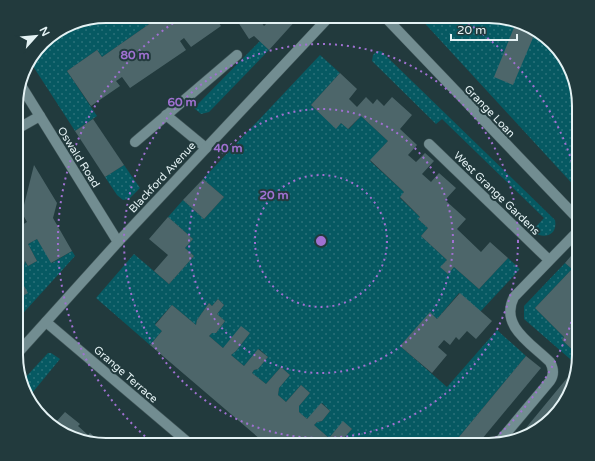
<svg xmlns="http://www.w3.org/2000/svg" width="595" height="461" viewBox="0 0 595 461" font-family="'Varela Round',sans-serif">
<defs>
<pattern id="green-dots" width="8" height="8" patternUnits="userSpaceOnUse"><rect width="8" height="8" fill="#065962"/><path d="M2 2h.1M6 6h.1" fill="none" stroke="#2a7179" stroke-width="1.8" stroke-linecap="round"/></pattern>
</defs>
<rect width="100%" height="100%" fill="#223a3d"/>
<!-- green -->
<g fill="url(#green-dots)">
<polygon points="495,16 549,38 570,66 579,106 579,191 419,17"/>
<polygon points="155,20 102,57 97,50 67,71 97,116 75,131 29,60 47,38 77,21"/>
<polygon points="260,41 269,50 209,112 201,114 194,108"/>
<path d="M 377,51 L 381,51 L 555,220 C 558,236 543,240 532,231 L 544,218 L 442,119 L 436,124 L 372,61 L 373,55 Z"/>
<polygon points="320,55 340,73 311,105 336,128 341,123 349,129 361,116 388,141 370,161 404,192 400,198 420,217 418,219 428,228 421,236 447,260 441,267 448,274 454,267 479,289 508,258 520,269 480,312 459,293 437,319 430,313 400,346 447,387 497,330 526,356 459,437 469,445 370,445 364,440 360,445 337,445 336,444 338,441 342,440 352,429 343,422 329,438 314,425 317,422 322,421 330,411 322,403 307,419 299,412 299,406 310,393 301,385 286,402 278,395 279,388 290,375 281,367 266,384 252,373 254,370 258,369 268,357 259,349 244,366 231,355 236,351 250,333 223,348 209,336 212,333 216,333 225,321 217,314 224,305 218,299 212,306 209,303 197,320 196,325 172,305 155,324 162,331 150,345 96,298 134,254 169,284 194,256 185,248 193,239 168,217 183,200 204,219 224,197 203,179"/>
<polygon points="124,165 140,188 129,199 123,200 117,195 105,177"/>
<polygon points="37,239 52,263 72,251 75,256 16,321 16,300 23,284 19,287 25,261 28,266 37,261 28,244"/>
<polygon points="565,263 572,269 535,308 564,337 562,340 579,356 577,365 524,319 524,306"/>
<polygon points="48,353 51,353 60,359 28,398 25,395 22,381"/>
</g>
<!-- building -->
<g fill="#4d666a">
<polygon points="298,18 269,50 254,36 249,39 236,19 259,19 264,26 271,19"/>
<polygon points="216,19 221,26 191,47 184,38 180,41 186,50 130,88 122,77 116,81 120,86 91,106 67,71 97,50 102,57 155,20"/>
<polygon points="515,25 535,33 513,85 494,77"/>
<polygon points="340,73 357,89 349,99 357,107 366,97 373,104 377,99 384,106 392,97 412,115 400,129 417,145 408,155 416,162 425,153 434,161 422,174 431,182 439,173 456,188 445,200 466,219 457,229 481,252 490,242 508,258 479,289 454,267 448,274 440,267 447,260 421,236 428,228 418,219 420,217 400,197 404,192 370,160 388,141 361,116 348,129 341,123 336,129 311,105"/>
<polygon points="93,119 124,165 105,177 75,131"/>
<polygon points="34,165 57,203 53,218 72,251 51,263 37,239 28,244 37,261 28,266 25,261 19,287 23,284 28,293 16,300 17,228 27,222 22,213"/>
<polygon points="203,179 224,197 204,219 183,200"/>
<polygon points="168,217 193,239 185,248 194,256 169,284 154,271 168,255 149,239"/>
<polygon points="576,250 579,253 579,356 562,340 564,337 535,308 572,269 565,263"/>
<polygon points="460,293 492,321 476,339 467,331 459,340 456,337 450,345 444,340 438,347 447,355 432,373 400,346 430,312 437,319"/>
<polygon points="218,299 224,305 217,314 225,321 216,333 212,333 209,336 223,348 241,326 250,333 236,351 231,355 244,366 258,349 268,357 258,369 254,370 252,373 266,384 281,367 290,375 279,388 278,395 286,402 301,385 310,393 299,406 299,412 307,419 321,403 330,411 322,421 317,422 314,425 329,438 343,421 352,429 342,440 338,441 336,444 337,445 267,445 150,345 162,331 155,325 172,305 196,325 197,320 209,303 212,306"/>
<polygon points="526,356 541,368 477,445 469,445 459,437"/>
<polygon points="577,366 557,415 524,438 516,440"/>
<polygon points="29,399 56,422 65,412 80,424 78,426 88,435 90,433 104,445 100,445 46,423"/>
<polygon points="364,440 370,445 360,445"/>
<polygon points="112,441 117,445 108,445"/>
</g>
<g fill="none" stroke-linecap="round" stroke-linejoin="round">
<defs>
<g id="service">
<polyline points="166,115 206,148"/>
<polyline points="17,129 40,116"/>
<polyline points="135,142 237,55"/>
<polyline points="429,144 549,260"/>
<path d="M 498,443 L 550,381 C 554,375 554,369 550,362 C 532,344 499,326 514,297 L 579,230"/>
</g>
<g id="minor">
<polyline points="385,17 579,220"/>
<polyline points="46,322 191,445"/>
</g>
<g id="tertiary">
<polyline points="20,84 118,242"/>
<polyline points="16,355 118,242 328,18"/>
</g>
</defs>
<!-- service casing -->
<use href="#service" stroke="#42575a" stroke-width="11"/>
<!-- minor casing -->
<use href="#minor" stroke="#42575a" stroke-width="11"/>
<!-- tertiary casing -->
<use href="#tertiary" stroke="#42575a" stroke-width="11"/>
<!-- service -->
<use href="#service" stroke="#728d91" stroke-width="10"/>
<!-- minor -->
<use href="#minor" stroke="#728d91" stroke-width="10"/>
<!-- tertiary -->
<use href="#tertiary" stroke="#728d91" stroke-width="10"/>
</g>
<!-- distance rings -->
<g fill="none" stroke="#a071d2" stroke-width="2" stroke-dasharray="2 4">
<circle cx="321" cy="241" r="66"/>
<circle cx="321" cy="241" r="132"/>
<circle cx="321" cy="241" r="197"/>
<path d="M579 293A263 263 0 0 1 488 444M154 444A263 263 0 0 1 178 20M458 17A263 263 0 0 1 579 189"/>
</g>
<g text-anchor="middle" stroke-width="4" stroke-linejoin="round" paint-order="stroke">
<!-- street labels -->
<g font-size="11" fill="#e4f2f4" stroke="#223a3d">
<text transform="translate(490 111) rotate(46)" y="4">Grange Loan</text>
<text transform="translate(79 157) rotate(58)" y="4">Oswald Road</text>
<text transform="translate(162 177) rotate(-47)" y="4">Blackford Avenue</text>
<text transform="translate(497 193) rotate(44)" y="4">West Grange Gardens</text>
<text transform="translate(126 374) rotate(41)" y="4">Grange Terrace</text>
</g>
</g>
<!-- crop -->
<path d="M0 0H595V461H0ZM106 23H489A83 83 0 0 1 572 106V355A83 83 0 0 1 489 438H106A83 83 0 0 1 23 355V106A83 83 0 0 1 106 23Z" fill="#223a3d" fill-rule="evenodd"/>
<path fill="none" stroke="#e4f2f4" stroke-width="2" d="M106 23H489A83 83 0 0 1 572 106V355A83 83 0 0 1 489 438H106A83 83 0 0 1 23 355V106A83 83 0 0 1 106 23Z"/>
<circle cx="321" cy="241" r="6" fill="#a071d2" stroke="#223a3d" stroke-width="2"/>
<g font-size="12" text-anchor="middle" font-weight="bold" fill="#a071d2" stroke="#223a3d" stroke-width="4" stroke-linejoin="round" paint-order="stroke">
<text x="135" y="59">80 m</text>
<text x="182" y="106">60 m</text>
<text x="228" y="152">40 m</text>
<text x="274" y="199">20 m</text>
</g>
<!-- north arrow -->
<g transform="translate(36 36) rotate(63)" stroke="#223a3d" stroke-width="3" paint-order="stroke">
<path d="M0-3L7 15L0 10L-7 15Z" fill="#e4f2f4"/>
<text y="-6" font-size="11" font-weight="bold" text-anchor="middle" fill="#e4f2f4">N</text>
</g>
<!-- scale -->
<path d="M451 34v6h66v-6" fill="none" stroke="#e4f2f4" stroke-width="2"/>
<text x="457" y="34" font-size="12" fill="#e4f2f4" stroke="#223a3d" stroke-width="3" paint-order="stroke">20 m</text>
</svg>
